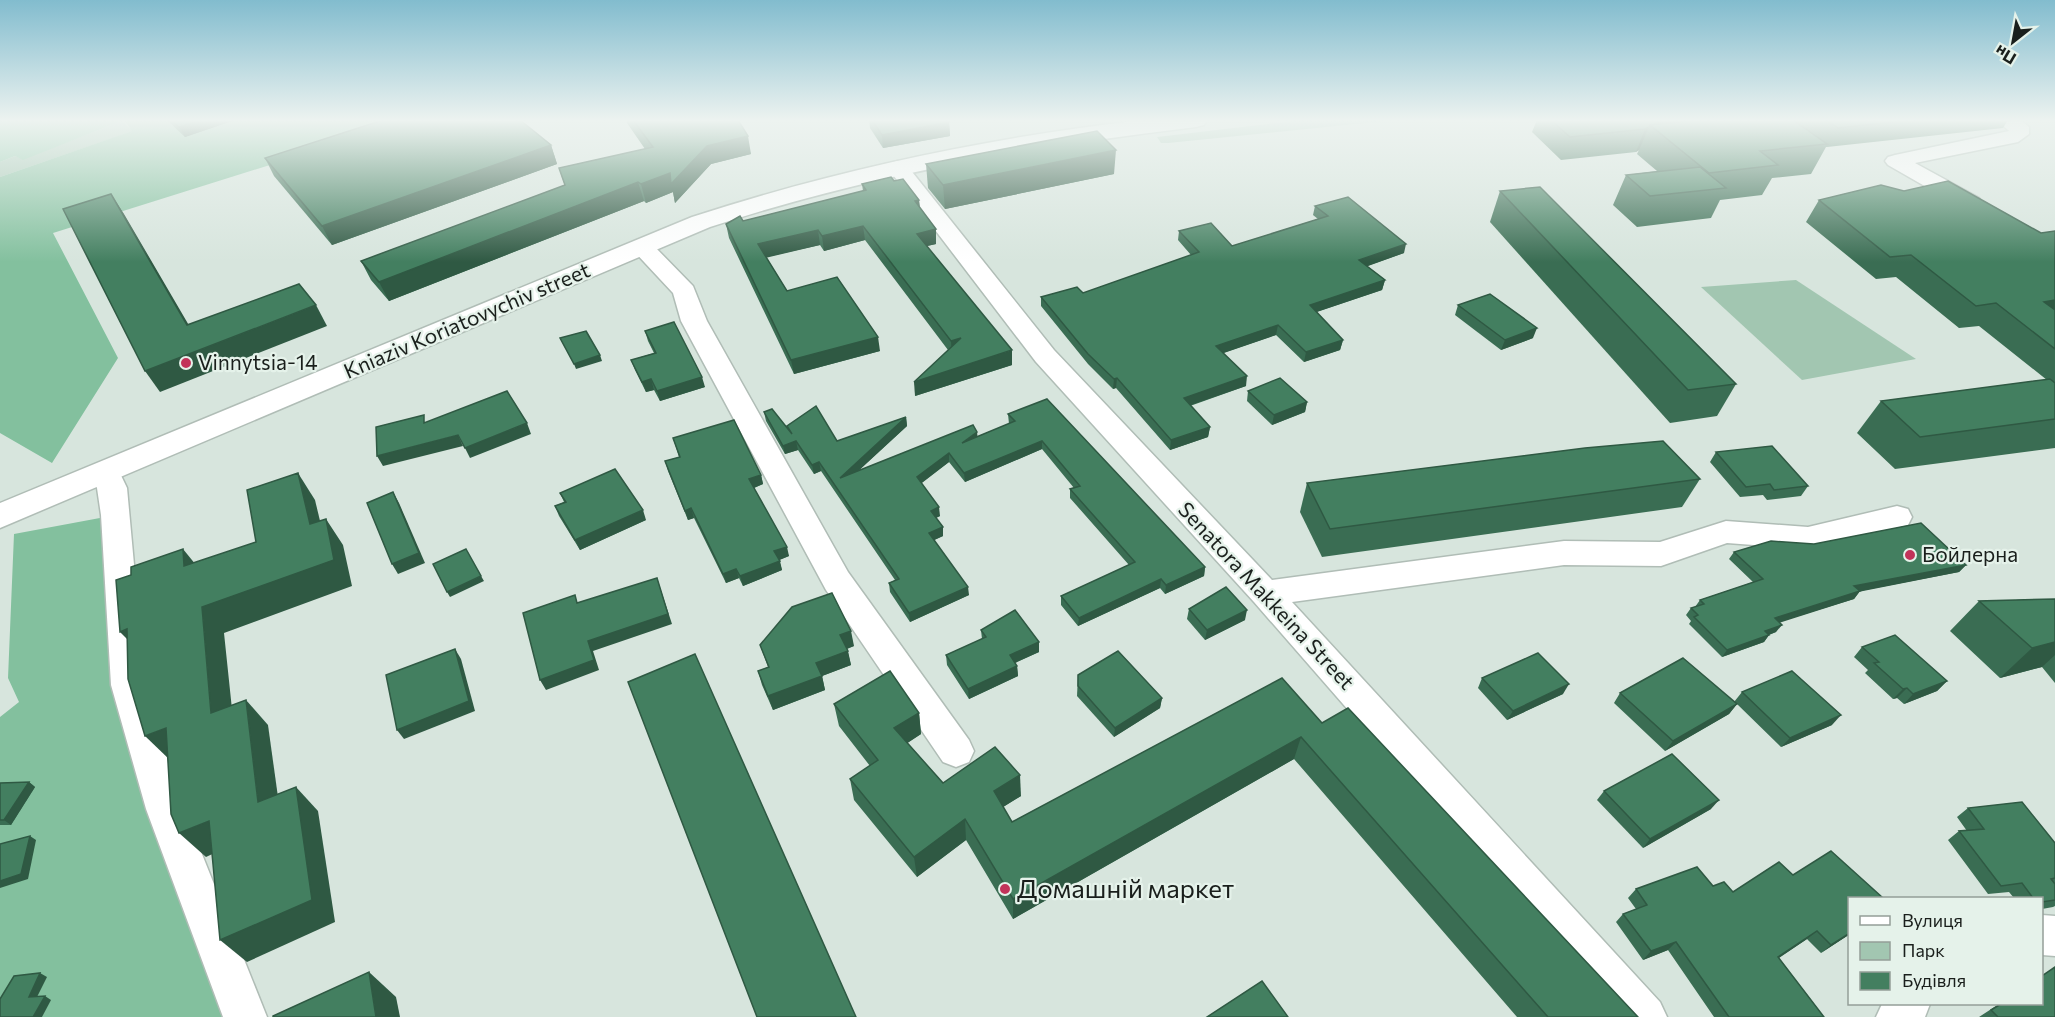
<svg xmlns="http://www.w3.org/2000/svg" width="2055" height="1017" viewBox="0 0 2055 1017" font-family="Commissioner,sans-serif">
<rect width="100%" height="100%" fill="#d7e5dd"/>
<!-- green -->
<g fill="#a2c6b1">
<polygon points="1301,120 1395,120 1168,143 1161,143 1157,137"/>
<polygon points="122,121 133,131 0,177 0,162 15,156 23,159"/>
<polygon points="1796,280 1916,359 1802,380 1701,287"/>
</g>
<!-- forest -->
<g fill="#83c09e">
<polygon points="124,120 413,120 53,233 118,358 52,463 0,433 0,177 132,131"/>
<polygon points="116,515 122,614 245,1017 0,1017 0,717 19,702 8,678 14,534"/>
</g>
<!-- water -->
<polygon fill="#8ac8a6" points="0,120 124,120 23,160 15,156 0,162"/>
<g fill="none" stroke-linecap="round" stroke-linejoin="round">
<defs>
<g id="minor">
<polygon points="1997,120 2021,120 2029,127 2029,134 2018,142 1915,163 1979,198 1982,203 1979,208 1963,208 1888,165 1885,161 1888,157 1895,155 2009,131"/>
<polygon points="898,161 905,163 1054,350 1272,580 1564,541 1660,542 1726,521 1808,527 1897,506 1908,509 1912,517 1908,525 1808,549 1727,543 1661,566 1564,565 1292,602 1660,1002 1667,1017 1616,1017 1254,602 1036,362 887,167 891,163"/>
<polygon points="643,241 651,243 693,286 707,321 848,572 969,740 974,751 969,762 956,767 943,762 826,590 681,321 673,293 631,248 635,243"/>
<polygon points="106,462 116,465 127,488 145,685 184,809 267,1017 223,1017 146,809 111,685 101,515 97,488 91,472 96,465"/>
<polygon points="2042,915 2055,916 2055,956 2042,955"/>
<polygon points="1882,1004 1930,1004 1925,1017 1876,1017"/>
</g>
<path id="secondary" d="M 1141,120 L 1207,120 L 1204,125 L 1196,127 C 1030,147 869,175 710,227 L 0,528 L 0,503 L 692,217 C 839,169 988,138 1141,120 Z"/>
</defs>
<!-- minor casing -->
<use href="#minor" stroke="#b0bdb6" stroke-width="3"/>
<!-- secondary casing -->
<use href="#secondary" stroke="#b0bdb6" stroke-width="3"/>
<!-- minor -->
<use href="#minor" fill="#fff" fill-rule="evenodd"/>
<!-- secondary -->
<use href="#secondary" fill="#fff" fill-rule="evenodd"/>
</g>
<!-- wall -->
<g fill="#3a6d53">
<polygon points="167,120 235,120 185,137"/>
<polygon points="626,120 738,120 751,154 711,164 675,203 673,192 646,203 644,201 389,301 371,280 361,261 565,186 559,168 645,149 627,123"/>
<polygon points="869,120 949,120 950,136 883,148 870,128"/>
<polygon points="1537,120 1686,120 1684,122 1699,120 2008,120 2003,128 1827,147 1826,147 1811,174 1772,178 1762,195 1720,200 1711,218 1637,227 1613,205 1626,175 1657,171 1637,154 1639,150 1636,152 1561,160 1532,132"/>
<polygon points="551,145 557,164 332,245 274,176 265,158"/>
<polygon points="926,164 1114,174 945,209 928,188"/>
<polygon points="894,181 919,200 920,208 936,244 927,246 1012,365 915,396 948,350 865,240 824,251 820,245 766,257 787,291 880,351 794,374 729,238 726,224 743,221 863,191 862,184"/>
<polygon points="1500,191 1736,384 1717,416 1670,423 1490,222"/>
<polygon points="1819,200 2041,233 2055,231 2055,448 1895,469 1857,433 1881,401 2047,380 1979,326 1959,328 1896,277 1876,279 1806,222"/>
<polygon points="1315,206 1404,253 1367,266 1385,280 1382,290 1316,312 1343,340 1340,350 1304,362 1276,335 1223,353 1246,386 1190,406 1210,427 1208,437 1170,450 1116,388 1113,389 1088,364 1041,306 1041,297 1083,293 1191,255 1178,240 1179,231 1232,246 1318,219 1313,215"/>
<polygon points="1458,305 1533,338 1501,350 1455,315"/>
<polygon points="645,331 705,387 660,401 654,390 646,392 635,370 631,360 654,353 648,341"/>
<polygon points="1248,391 1307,402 1305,412 1272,425 1247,401"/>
<polygon points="764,412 787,428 837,441 906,417 907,426 859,470 977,437 1009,424 1008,414 1205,567 1204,576 1165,594 1160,588 1078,626 1061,605 1061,596 1129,565 1070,498 1070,489 1074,488 1042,449 965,482 949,462 921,483 940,516 936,518 943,527 943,536 934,540 969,595 910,622 890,592 889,583 895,580 821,471 814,474 798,450 785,454 766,421"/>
<polygon points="673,438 761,475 763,484 754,488 789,556 779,560 782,570 743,586 739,578 726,583 694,518 688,520 668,471 665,461 679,457"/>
<polygon points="1716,452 1808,486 1801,496 1767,500 1763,495 1740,497 1710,462"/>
<polygon points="1700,479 1682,507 1322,557 1300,512 1307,483"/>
<polygon points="560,493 646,520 580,550 559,516 555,506 564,502"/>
<polygon points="1734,552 1966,565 1959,572 1860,591 1854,599 1779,622 1776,632 1769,635 1764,642 1722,657 1689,624 1691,621 1686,615 1691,608 1695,607 1700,600 1753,582 1729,559"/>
<polygon points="2055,599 2055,683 2042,667 2000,678 1950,631 1979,601"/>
<polygon points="1189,609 1245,620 1205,640 1187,619"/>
<polygon points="981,630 1039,642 1039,652 1015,663 1017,666 1018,676 969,699 947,665 946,655 982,639"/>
<polygon points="760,645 854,646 847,649 851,665 822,676 825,690 773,710 762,685 758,671 768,667"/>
<polygon points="1862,647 1947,681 1937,691 1904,704 1897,698 1893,699 1865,673 1868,670 1854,657"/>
<polygon points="1078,675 1162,698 1160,708 1114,737 1077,696"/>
<polygon points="1482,678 1563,694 1507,720 1478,688"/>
<polygon points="1742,692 1832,725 1781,747 1737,704 1729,714 1665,751 1614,703 1620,693 1734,702"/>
<polygon points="834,704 919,713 921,734 907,743 943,783 1021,796 1003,807 1012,822 1322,723 1638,1017 1517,1017 1294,759 1013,919 966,840 917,877 854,800 850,779 870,766 839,726"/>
<polygon points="29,782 35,787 11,825 0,825 0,783"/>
<polygon points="1604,791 1711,809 1643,848 1597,800"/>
<polygon points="1968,808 2055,843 2055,906 2053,907 2042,909 2042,898 2014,898 2009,892 1988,894 1948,840 1959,831 1967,831 1957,817"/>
<polygon points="1793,875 1850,898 1850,934 1821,953 1807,939 1779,958 1824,1017 1714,1017 1668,950 1643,960 1616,922 1623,914 1636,909 1628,898 1636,889 1713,886 1733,892"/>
<polygon points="2055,967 2055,1017 1979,1017 1999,1004 2042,1004 2042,976"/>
</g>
<!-- shaded-wall -->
<g fill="#2f5943">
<polygon points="201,120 235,120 185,137 179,127"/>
<polygon points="1660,120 1686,120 1662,135 1651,126"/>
<polygon points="949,122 950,136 883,148 882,135"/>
<polygon points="1649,127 1639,150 1636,152 1645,129"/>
<polygon points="748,136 751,154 711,164 675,203 673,192 646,203 641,184 707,146"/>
<polygon points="551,145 557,164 332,245 322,226"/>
<polygon points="1116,150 1114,174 945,209 943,185"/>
<polygon points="638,182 644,201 389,301 379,282"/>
<polygon points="111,194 124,214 201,346 187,325"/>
<polygon points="919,200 920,214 915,201"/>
<polygon points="863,226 865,240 824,251 822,236"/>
<polygon points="936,229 936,244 918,248 917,234"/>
<polygon points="818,230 820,245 761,259 758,244"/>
<polygon points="1406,244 1404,253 1357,270 1359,260"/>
<polygon points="1385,280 1382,290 1308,315 1310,305"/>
<polygon points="2055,300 2055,319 2044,302"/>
<polygon points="316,305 327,326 160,392 145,371"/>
<polygon points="1278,325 1276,335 1215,356 1216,346"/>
<polygon points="1537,328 1533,338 1501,350 1505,340"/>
<polygon points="878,337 880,351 794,374 791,360"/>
<polygon points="961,338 952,356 951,341"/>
<polygon points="1343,340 1340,350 1304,362 1306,352"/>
<polygon points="1012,350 1012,365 915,396 914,382"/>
<polygon points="600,355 602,361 576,369 574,364"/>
<polygon points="1247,376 1246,386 1182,408 1184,398"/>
<polygon points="702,377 705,387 660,401 657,391"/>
<polygon points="1117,378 1116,388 1113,389 1114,379"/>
<polygon points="651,379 654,390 646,392 642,382"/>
<polygon points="1307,402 1305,412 1272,425 1274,415"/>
<polygon points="906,417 907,426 841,487 840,478"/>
<polygon points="527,423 531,434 470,458 465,448"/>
<polygon points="1210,427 1208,437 1170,450 1171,440"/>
<polygon points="977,432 978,441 962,443"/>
<polygon points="458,435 463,446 383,466 377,456"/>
<polygon points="796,441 798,450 785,454 783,446"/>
<polygon points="1042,441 1042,449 965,482 964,473"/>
<polygon points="949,453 949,462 918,486 917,477"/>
<polygon points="819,462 821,471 814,474 812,465"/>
<polygon points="298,473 315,500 327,550 310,524"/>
<polygon points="761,475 763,484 751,489 749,479"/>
<polygon points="393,492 399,503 425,563 398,574 392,564"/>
<polygon points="939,507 940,516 931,520 931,511"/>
<polygon points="691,508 694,518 688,520 685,511"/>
<polygon points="643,510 646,520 580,550 575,540"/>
<polygon points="326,519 343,545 352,586 224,633 235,738 211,713 202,607"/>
<polygon points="943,527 943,536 930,542 929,533"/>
<polygon points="787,547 789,556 777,561 774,551"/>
<polygon points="183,549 205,576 184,566"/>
<polygon points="780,561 782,570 743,586 740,576"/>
<polygon points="1966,565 1959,572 1848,594 1854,586"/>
<polygon points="1205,567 1204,576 1165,594 1166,585"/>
<polygon points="736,569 739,578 726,583 723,574"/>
<polygon points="481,576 484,581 450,597 447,592"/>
<polygon points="657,578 672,624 593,651 599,670 546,690 540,680 588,641"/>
<polygon points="1161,579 1160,588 1078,626 1079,618"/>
<polygon points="968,587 969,595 910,622 909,613"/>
<polygon points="1860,591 1854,599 1769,626 1775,618"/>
<polygon points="1247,610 1245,620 1205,640 1207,630"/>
<polygon points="1782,625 1776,632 1760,638 1765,631"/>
<polygon points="127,629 145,657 120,632"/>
<polygon points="851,631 854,646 843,650 840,635"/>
<polygon points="1769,635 1764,642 1722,657 1727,650"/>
<polygon points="1039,642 1039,652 1010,665 1010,655"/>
<polygon points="2055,642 2055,655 2042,667 2000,678 2032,648"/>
<polygon points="455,649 461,659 475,711 404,739 397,730"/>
<polygon points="848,651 851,665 822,676 825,690 773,710 768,696 816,663"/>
<polygon points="1017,666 1018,676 969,699 968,689"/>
<polygon points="1947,681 1937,691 1904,704 1913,694"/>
<polygon points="1569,684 1563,694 1507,720 1513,711"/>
<polygon points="1907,688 1897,698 1893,699 1903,689"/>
<polygon points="1162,698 1160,708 1114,737 1115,728"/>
<polygon points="246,700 268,725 282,826 258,802"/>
<polygon points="1737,704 1729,714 1665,751 1673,741"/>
<polygon points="919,713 921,734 897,750 894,728"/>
<polygon points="1841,715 1832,725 1781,747 1790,738"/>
<polygon points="166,728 171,761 145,736"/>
<polygon points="1301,737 1294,759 1013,919 1013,899"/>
<polygon points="1020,775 1021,796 995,812 994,791"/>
<polygon points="29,782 35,787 11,825 4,820"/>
<polygon points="296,787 318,811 335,922 247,962 220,940"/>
<polygon points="1719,800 1711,809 1643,848 1650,839"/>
<polygon points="965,819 966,840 917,877 914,857"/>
<polygon points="209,821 234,844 206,857 179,833"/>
<polygon points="30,836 36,840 28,879 0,888 0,881"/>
<polygon points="1817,931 1807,939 1768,965 1778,957"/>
<polygon points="1850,933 1850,934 1821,953 1831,945"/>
<polygon points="1676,942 1668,950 1643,960 1651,951"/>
<polygon points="369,972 396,997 400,1017 376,1017"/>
<polygon points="40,973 47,977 35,1001 29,997"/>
<polygon points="45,996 51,1000 42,1017 33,1017"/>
</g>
<!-- building -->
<g fill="#437f60" stroke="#2f5943" stroke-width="1.5">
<polygon points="171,120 201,120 179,127"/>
<polygon points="383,120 520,120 551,145 322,226 265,158"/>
<polygon points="633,120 738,120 748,136 707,146 671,184 670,173 641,184 638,182 379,282 361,261 565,185 559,168 653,147"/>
<polygon points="872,120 949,120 949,122 882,135"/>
<polygon points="1551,120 1660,120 1653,125 1650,125 1649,127 1645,129 1570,137"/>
<polygon points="1699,120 1793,120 1827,144 1760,151 1778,165 1709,173 1650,125"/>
<polygon points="1827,120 1911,120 1838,128"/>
<polygon points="1097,131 1116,150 943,185 926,164"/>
<polygon points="1700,167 1726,188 1650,196 1626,175"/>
<polygon points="891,177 894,181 903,179 919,200 915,201 936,229 917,234 1012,350 914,382 961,338 951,341 863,226 822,236 818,230 758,244 787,291 837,277 878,337 791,360 726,224 740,216 743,221 866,190 862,184"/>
<polygon points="1948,181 2041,233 2055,231 2055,300 2044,302 2055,310 2055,349 1996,303 1976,306 1911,255 1890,257 1819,200 1881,185 1904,191"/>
<polygon points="1540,187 1736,384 1688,390 1500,191"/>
<polygon points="111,194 187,325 299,284 316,305 145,371 63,209"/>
<polygon points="1348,197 1406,244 1359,260 1385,280 1310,305 1343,340 1306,352 1278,325 1216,346 1247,376 1184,398 1210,427 1171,440 1117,378 1114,379 1088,354 1041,297 1077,287 1083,293 1199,252 1179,231 1211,223 1232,246 1328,216 1315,206"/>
<polygon points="1490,294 1537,328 1505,340 1458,305"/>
<polygon points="674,322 702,377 657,391 651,379 642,382 631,360 656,353 645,331"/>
<polygon points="586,331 600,355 574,364 560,338"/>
<polygon points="1280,378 1307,402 1274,415 1248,391"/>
<polygon points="2050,379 2055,383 2055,419 1920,437 1881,401"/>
<polygon points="507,391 527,423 465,448 458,435 377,456 376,427 424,415 424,423"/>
<polygon points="1047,399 1205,567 1166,585 1161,579 1079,618 1061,596 1135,562 1070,489 1080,486 1042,441 964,473 949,453 917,477 939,507 931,511 943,527 929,533 968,587 909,613 889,583 899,579 819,462 812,465 796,441 783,446 764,412 772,409 792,434 787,426 816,406 837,441 906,417 840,478 973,425 977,432 962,443 1015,421 1008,414"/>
<polygon points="734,420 761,475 749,479 787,547 774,551 780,561 740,576 736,569 723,574 691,508 685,511 665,461 680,457 673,438"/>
<polygon points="1663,441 1700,479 1330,529 1307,483 1585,448"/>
<polygon points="1772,446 1808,486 1774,490 1770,484 1746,487 1716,452"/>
<polygon points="615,469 643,510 575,540 555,506 566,502 560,493"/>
<polygon points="298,473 310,524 326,519 334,560 202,607 211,713 246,700 258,802 296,787 312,900 220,940 209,821 179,833 171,814 166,728 145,736 128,679 127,629 120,632 116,580 131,575 131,567 183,549 184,566 256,542 247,490"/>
<polygon points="393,492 419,553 392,564 367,503"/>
<polygon points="1921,523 1966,565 1854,586 1860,591 1775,618 1782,625 1765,631 1769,635 1727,650 1694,617 1698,615 1691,608 1704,604 1700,600 1763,579 1734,552 1771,541 1814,544"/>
<polygon points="466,549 481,576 447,592 433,564"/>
<polygon points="657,578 668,614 588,641 594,660 540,680 523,613 575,595 577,603"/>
<polygon points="1226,587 1247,610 1207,630 1189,609"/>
<polygon points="832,593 851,631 840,635 848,651 816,663 822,676 768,696 758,671 769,667 760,645 792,607"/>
<polygon points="2055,599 2055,642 2032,648 1979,601"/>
<polygon points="1015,610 1039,642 1010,655 1017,666 968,689 946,655 986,637 981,630"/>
<polygon points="1895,635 1947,681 1913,694 1907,688 1903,689 1874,663 1879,662 1862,647"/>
<polygon points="455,649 469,701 397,730 386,675"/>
<polygon points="1118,651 1162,698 1115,728 1078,686 1078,675"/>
<polygon points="1538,653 1569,684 1513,711 1482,678"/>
<polygon points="695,654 856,1017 757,1017 628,682"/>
<polygon points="1683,658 1737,704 1673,741 1620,693"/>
<polygon points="890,671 919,713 894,728 943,783 995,747 1020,775 994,791 1012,822 1282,678 1322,723 1348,708 1638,1017 1548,1017 1301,737 1013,899 965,819 914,857 850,779 878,760 834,704"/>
<polygon points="1792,671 1841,715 1790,738 1742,692"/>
<polygon points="1672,754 1719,800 1650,839 1604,791"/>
<polygon points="29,782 4,820 0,820 0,783"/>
<polygon points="2022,802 2055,843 2055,878 2051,879 2055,884 2055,900 2042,902 2042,898 2033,898 2022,883 2001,886 1959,831 1984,829 1968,808"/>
<polygon points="30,836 21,874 0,881 0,844"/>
<polygon points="1831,851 1883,898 1850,898 1850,933 1831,945 1817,931 1778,957 1824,1017 1729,1017 1676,942 1651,951 1623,914 1647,905 1636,889 1697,867 1713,886 1724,882 1733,892 1779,862 1793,875"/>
<polygon points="2055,967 2055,1017 1998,1017 1991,1010 2001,1004 2042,1004 2042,976"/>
<polygon points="369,972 376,1017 273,1017 273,1016"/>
<polygon points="40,973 29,997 45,996 33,1017 0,1017 0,999 14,976"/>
<polygon points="1262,981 1288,1017 1207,1017"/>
</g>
<!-- sky -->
<linearGradient id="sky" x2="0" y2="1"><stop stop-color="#82bcce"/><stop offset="0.46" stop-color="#edf3f0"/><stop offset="1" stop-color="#edf3f0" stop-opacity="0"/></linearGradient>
<rect width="2055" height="262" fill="url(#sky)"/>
<!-- markers -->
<g fill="#c2335a" stroke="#e5f2ea" stroke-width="2">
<circle cx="186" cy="363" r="6"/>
<circle cx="1910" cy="555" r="6"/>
<circle cx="1005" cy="889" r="6"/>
</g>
<g text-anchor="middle" stroke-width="4.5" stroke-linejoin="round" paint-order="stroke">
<!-- street labels -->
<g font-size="21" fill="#1a1f1c" stroke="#e5f2ea">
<text transform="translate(467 321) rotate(-23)" y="7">Kniaziv Koriatovychiv street</text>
<text transform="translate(1266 596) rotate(47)" y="7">Senatora Makkeina Street</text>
</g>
<!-- poi labels -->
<g font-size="21" fill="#1a1f1c" stroke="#e5f2ea" text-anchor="start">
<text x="198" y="370">Vinnytsia-14</text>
<text x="1922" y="562">Бойлерна</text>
</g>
<!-- near-poi labels -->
<g font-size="26" fill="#1a1f1c" stroke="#e5f2ea" text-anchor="start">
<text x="1017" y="898">Домашній маркет</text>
</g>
</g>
<!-- legend -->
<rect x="1848" y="897" width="195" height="108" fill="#e5f2ea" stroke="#949e98" stroke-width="1.5"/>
<rect x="1860" y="916" width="30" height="9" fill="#ffffff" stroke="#949e98" stroke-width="1.5"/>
<text x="1902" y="927" font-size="18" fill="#1a1f1c">Вулиця</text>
<rect x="1860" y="942" width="30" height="18" fill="#a2c6b1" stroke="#949e98" stroke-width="1.5"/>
<text x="1902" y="957" font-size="18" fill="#1a1f1c">Парк</text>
<rect x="1860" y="972" width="30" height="18" fill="#437f60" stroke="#949e98" stroke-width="1.5"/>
<text x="1902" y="987" font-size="18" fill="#1a1f1c">Будівля</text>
<!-- north arrow -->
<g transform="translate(2013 42) rotate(211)" stroke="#e5f2ea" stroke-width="4.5" paint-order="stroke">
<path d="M0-4.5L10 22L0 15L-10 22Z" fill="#1a1f1c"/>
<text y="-9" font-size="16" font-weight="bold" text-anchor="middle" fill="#1a1f1c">Пн</text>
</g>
</svg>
